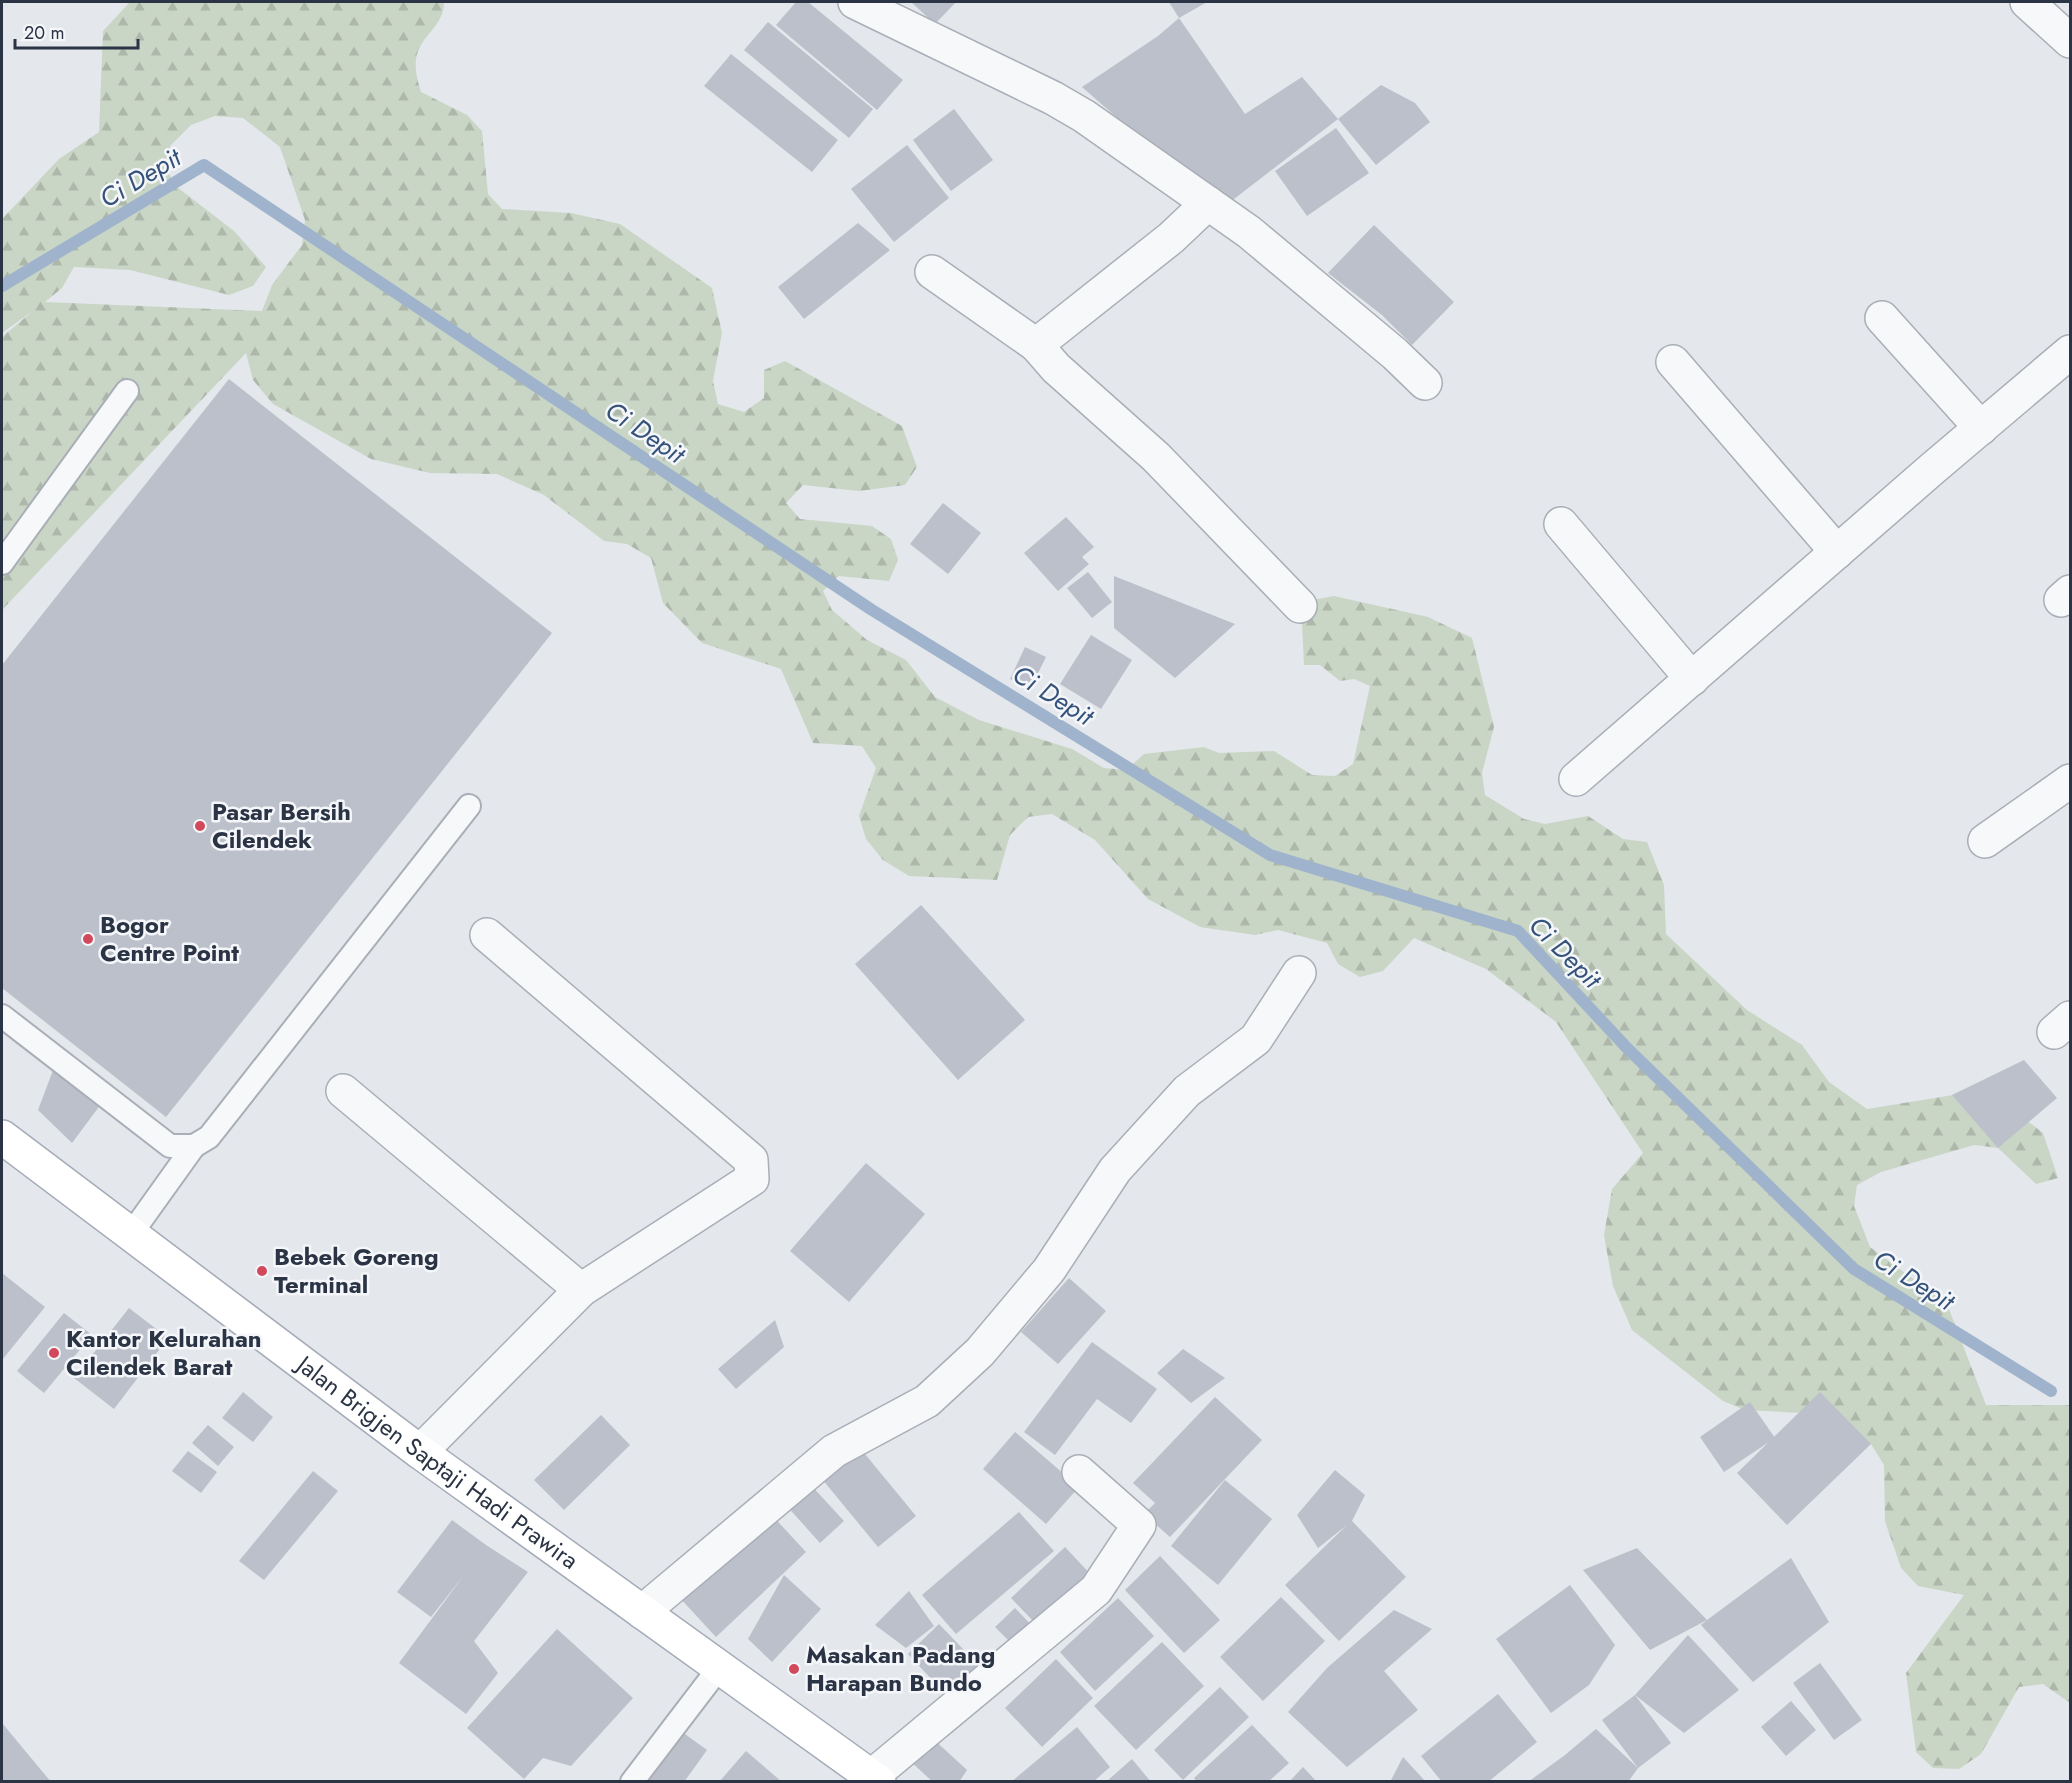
<svg xmlns="http://www.w3.org/2000/svg" width="2072" height="1783" viewBox="0 0 2072 1783" font-family="Jost,sans-serif">
<defs>
<pattern id="forest-firs" width="22" height="20" patternUnits="userSpaceOnUse" patternTransform="scale(1.5)"><rect width="22" height="20" fill="#c9d6c5"/><path d="M5 1l3.5 6h-7zM16 11l3.5 6h-7z" fill="#adb8ab"/></pattern>
</defs>
<rect width="100%" height="100%" fill="#e4e7ec"/>
<!-- forest -->
<path fill="url(#forest-firs)" fill-rule="evenodd" d="M 130,2 L 444,2 C 444,24 426,32 418,51 C 413,65 417,79 421,92 L 467,115 L 482,131 L 488,194 L 502,209 L 571,213 L 620,224 L 712,288 L 722,333 L 713,381 L 718,404 L 744,412 L 764,398 L 764,370 L 785,361 L 902,426 L 917,467 L 905,485 L 859,491 L 803,485 L 786,503 L 800,519 L 872,526 L 891,539 L 898,560 L 889,581 L 839,576 L 823,591 L 832,610 L 867,640 L 906,660 L 935,697 L 979,720 L 1072,749 L 1104,768 L 1126,770 L 1144,754 L 1204,747 L 1219,753 L 1274,751 L 1312,775 L 1335,776 L 1353,764 L 1370,686 L 1354,679 L 1340,681 L 1320,665 L 1304,665 L 1302,623 L 1313,600 L 1334,596 L 1428,617 L 1472,638 L 1494,727 L 1482,773 L 1485,795 L 1524,819 L 1545,824 L 1588,816 L 1623,839 L 1647,842 L 1664,885 L 1666,934 L 1747,1010 L 1802,1045 L 1829,1082 L 1867,1109 L 1953,1095 L 2006,1104 L 2043,1133 L 2058,1178 L 2036,1184 L 1998,1148 L 1974,1145 L 1881,1172 L 1857,1185 L 1854,1206 L 1870,1247 L 1947,1304 L 1986,1405 L 2070,1405 L 2070,1703 L 2043,1684 L 2019,1687 L 1981,1754 L 1959,1769 L 1933,1768 L 1916,1752 L 1906,1673 L 1964,1595 L 1918,1586 L 1901,1568 L 1885,1521 L 1884,1465 L 1871,1444 L 1824,1414 L 1745,1410 L 1723,1401 L 1632,1330 L 1613,1286 L 1604,1235 L 1612,1189 L 1643,1153 L 1556,1022 L 1486,969 L 1414,938 L 1383,971 L 1360,977 L 1338,964 L 1327,943 L 1278,930 L 1255,935 L 1200,927 L 1148,899 L 1095,840 L 1052,814 L 1028,817 L 1010,835 L 997,880 L 909,876 L 883,860 L 866,839 L 859,816 L 876,768 L 862,746 L 813,743 L 781,669 L 702,643 L 663,603 L 651,558 L 627,544 L 604,541 L 544,495 L 497,474 L 430,473 L 371,459 L 273,404 L 253,380 L 246,353 L 2,610 L 2,337 L 34,310 L 2,333 L 2,219 L 59,159 L 99,132 L 103,31 ZM 215,116 L 243,118 L 280,147 L 305,220 L 302,245 L 272,285 L 262,311 L 45,302 L 62,288 L 74,267 L 130,270 L 229,295 L 253,286 L 266,267 L 234,231 L 177,187 L 166,169 L 170,146 L 191,125 Z"/>
<g fill="none" stroke-linecap="round" stroke-linejoin="round">
<!-- stream -->
<polyline stroke="#9fb4cc" stroke-width="12" points="2,286 204,165 872,610 1270,855 1518,931 1627,1048 1854,1269 2051,1391"/>
</g>
<!-- building -->
<g fill="#bbc0ca">
<polygon points="796,2 808,2 903,80 877,110 776,25"/>
<polygon points="911,2 956,2 935,24"/>
<polygon points="1169,2 1207,2 1179,18"/>
<polygon points="1179,18 1245,114 1302,77 1338,119 1381,85 1415,103 1430,122 1376,165 1338,119 1221,209 1082,87 1158,36"/>
<polygon points="768,22 873,109 849,138 744,50"/>
<polygon points="731,54 838,140 812,172 704,86"/>
<polygon points="954,109 993,160 951,191 913,140"/>
<polygon points="1336,128 1369,173 1307,216 1275,171"/>
<polygon points="907,145 949,198 894,242 851,189"/>
<polygon points="858,223 890,250 804,319 778,287"/>
<polygon points="1374,225 1454,302 1412,345 1382,315 1328,273"/>
<polygon points="229,379 552,633 166,1117 2,988 2,665"/>
<polygon points="943,503 981,533 948,574 910,544"/>
<polygon points="1066,517 1094,547 1082,557 1089,564 1058,591 1024,553"/>
<polygon points="1088,572 1112,602 1092,618 1067,588"/>
<polygon points="1114,576 1235,624 1175,678 1114,628"/>
<polygon points="1091,635 1132,660 1101,709 1060,684"/>
<polygon points="1025,647 1046,657 1030,689 1010,679"/>
<polygon points="921,905 1025,1020 958,1080 855,964"/>
<polygon points="2024,1060 2057,1098 1998,1148 1952,1095"/>
<polygon points="55,1065 101,1104 72,1143 38,1110"/>
<polygon points="866,1163 925,1214 849,1302 790,1251"/>
<polygon points="2,1273 45,1307 2,1360"/>
<polygon points="1069,1278 1106,1311 1058,1364 1021,1332"/>
<polygon points="129,1308 168,1338 114,1409 74,1378"/>
<polygon points="64,1313 92,1335 44,1393 17,1371"/>
<polygon points="775,1320 784,1347 736,1389 718,1369"/>
<polygon points="1092,1342 1157,1389 1131,1423 1097,1399 1055,1455 1024,1432"/>
<polygon points="1183,1349 1225,1378 1191,1403 1157,1373"/>
<polygon points="243,1392 273,1417 253,1442 222,1418"/>
<polygon points="1820,1392 1871,1444 1787,1525 1737,1473"/>
<polygon points="1215,1397 1262,1440 1170,1537 1144,1514 1155,1503 1133,1483"/>
<polygon points="1750,1402 1775,1438 1724,1472 1700,1437"/>
<polygon points="601,1415 630,1445 564,1510 534,1480"/>
<polygon points="208,1425 234,1447 218,1466 192,1443"/>
<polygon points="1015,1432 1079,1487 1046,1524 983,1469"/>
<polygon points="860,1448 916,1516 878,1547 822,1479"/>
<polygon points="188,1451 217,1472 201,1493 172,1471"/>
<polygon points="1335,1470 1365,1495 1352,1521 1406,1577 1339,1641 1285,1585 1347,1525 1318,1548 1297,1515"/>
<polygon points="313,1471 338,1491 264,1580 239,1561"/>
<polygon points="1225,1480 1272,1519 1218,1585 1171,1546"/>
<polygon points="808,1482 844,1521 820,1543 785,1504"/>
<polygon points="769,1512 806,1552 716,1637 679,1597"/>
<polygon points="1019,1512 1054,1551 956,1634 922,1595"/>
<polygon points="452,1520 486,1545 528,1572 474,1641 498,1673 466,1714 399,1663 464,1575 431,1617 397,1592"/>
<polygon points="1065,1547 1095,1579 1041,1629 1011,1598"/>
<polygon points="1637,1548 1707,1620 1791,1558 1829,1622 1753,1682 1701,1625 1707,1620 1650,1650 1583,1570"/>
<polygon points="1160,1556 1220,1620 1184,1653 1125,1590"/>
<polygon points="784,1575 821,1609 772,1662 748,1639"/>
<polygon points="1570,1585 1615,1645 1589,1685 1551,1713 1496,1639"/>
<polygon points="909,1591 934,1626 906,1648 875,1625"/>
<polygon points="1281,1597 1325,1641 1263,1701 1220,1657"/>
<polygon points="1118,1598 1154,1636 1095,1691 1060,1652"/>
<polygon points="1015,1608 1035,1629 1016,1648 995,1627"/>
<polygon points="1394,1610 1432,1629 1384,1671 1418,1710 1347,1767 1288,1712 1327,1668"/>
<polygon points="939,1624 984,1671 951,1700 908,1654"/>
<polygon points="557,1629 633,1698 571,1766 543,1758 524,1779 467,1728"/>
<polygon points="1688,1635 1739,1690 1684,1733 1635,1695 1671,1743 1638,1768 1628,1782 1528,1782 1565,1755 1596,1729 1638,1768 1602,1720 1635,1695"/>
<polygon points="1162,1642 1204,1686 1136,1750 1094,1706"/>
<polygon points="1056,1659 1093,1698 1042,1747 1005,1708"/>
<polygon points="1820,1663 1862,1720 1834,1740 1793,1683"/>
<polygon points="1220,1687 1249,1717 1183,1780 1154,1750"/>
<polygon points="1498,1694 1537,1742 1488,1782 1442,1782 1421,1756"/>
<polygon points="1791,1701 1816,1730 1786,1756 1761,1727"/>
<polygon points="2,1723 51,1782 2,1782"/>
<polygon points="1252,1725 1289,1763 1268,1782 1197,1782 1194,1778"/>
<polygon points="1077,1727 1110,1767 1093,1782 1011,1782"/>
<polygon points="678,1729 707,1750 684,1782 639,1782"/>
<polygon points="930,1736 967,1770 959,1782 933,1782 908,1759"/>
<polygon points="746,1751 782,1782 719,1782"/>
<polygon points="1403,1757 1426,1782 1390,1782"/>
<polygon points="1132,1759 1151,1782 1106,1782"/>
<polygon points="1303,1767 1317,1782 1289,1782"/>
</g>
<g fill="none" stroke-linecap="round" stroke-linejoin="round">
<defs>
<g id="lane">
<polyline points="2,563 127,391"/>
<polyline points="2,1016 170,1146 194,1146 209,1137 469,806"/>
<polyline points="131,1234 194,1146"/>
<polyline points="632,1782 719,1668"/>
</g>
<g id="street">
<polyline points="855,2 1053,98 1084,116 1249,232 1395,354 1425,383"/>
<polyline points="2027,2 2070,41"/>
<polyline points="932,272 1036,345 1056,368 1156,457 1300,606"/>
<polyline points="1882,318 1981,428"/>
<polyline points="1036,345 1171,238 1208,203"/>
<polyline points="1673,362 1837,552"/>
<polyline points="1561,524 1692,679"/>
<polyline points="2061,600 2070,592"/>
<polyline points="1576,779 1932,469 2070,352"/>
<polyline points="1985,841 2070,781"/>
<polyline points="2054,1032 2070,1018"/>
<polyline points="343,1091 581,1290"/>
<polyline points="420,1452 581,1290 752,1179 751,1160 487,935"/>
<polyline points="642,1612 834,1451 927,1401 980,1352 1049,1270 1115,1170 1187,1091 1256,1039 1299,973"/>
<polyline points="872,1776 1096,1590 1139,1525 1079,1472"/>
</g>
<g id="primary">
<path id="s1" d="M 2,1137 L 420,1452 L 879,1782"/>
</g>
</defs>
<!-- lane casing -->
<use href="#lane" stroke="#a9aeb7" stroke-width="26"/>
<!-- street casing -->
<use href="#street" stroke="#a9aeb7" stroke-width="36"/>
<!-- primary casing -->
<use href="#primary" stroke="#a3abb8" stroke-width="36"/>
<!-- lane -->
<use href="#lane" stroke="#f7f8fa" stroke-width="22"/>
<!-- street -->
<use href="#street" stroke="#f7f8fa" stroke-width="33"/>
<!-- primary -->
<use href="#primary" stroke="#fff" stroke-width="33"/>
</g>
<!-- markers -->
<g fill="#d1495b" stroke="#f4f6f9" stroke-width="2">
<circle cx="200" cy="826" r="6"/>
<circle cx="88" cy="939" r="6"/>
<circle cx="262" cy="1271" r="6"/>
<circle cx="54" cy="1353" r="6"/>
<circle cx="794" cy="1669" r="6"/>
</g>
<g text-anchor="middle" stroke-width="5" stroke-linejoin="round" paint-order="stroke">
<!-- poi labels -->
<g font-size="24" font-weight="bold" fill="#2b3445" stroke="#f4f6f9" text-anchor="start">
<text x="212" y="820">Pasar Bersih<tspan x="212" dy="28">Cilendek</tspan></text>
<text x="100" y="933">Bogor<tspan x="100" dy="28">Centre Point</tspan></text>
<text x="274" y="1265">Bebek Goreng<tspan x="274" dy="28">Terminal</tspan></text>
<text x="66" y="1347">Kantor Kelurahan<tspan x="66" dy="28">Cilendek Barat</tspan></text>
<text x="806" y="1663">Masakan Padang<tspan x="806" dy="28">Harapan Bundo</tspan></text>
</g>
<!-- street labels -->
<g font-size="24" fill="#2b3445" stroke="#f4f6f9">
<text dy="8" stroke="none"><textPath href="#s1" startOffset="544">Jalan Brigjen Saptaji Hadi Prawira</textPath></text>
</g>
<!-- water labels -->
<g font-size="26" font-style="italic" fill="#34527a" stroke="#f4f6f9">
<text transform="translate(140 178) rotate(-31)" y="9">Ci Depit</text>
<text transform="translate(645 432) rotate(34)" y="9">Ci Depit</text>
<text transform="translate(1053 695) rotate(32)" y="9">Ci Depit</text>
<text transform="translate(1565 952) rotate(45)" y="9">Ci Depit</text>
<text transform="translate(1914 1280) rotate(32)" y="9">Ci Depit</text>
</g>
</g>
<!-- border -->
<rect width="2072" height="1783" fill="none" stroke="#2b3445" stroke-width="6"/>
<!-- scale -->
<path d="M15 39v9h123v-9" fill="none" stroke="#2b3445" stroke-width="3"/>
<text x="24" y="39" font-size="18" fill="#2b3445" stroke="#f4f6f9" stroke-width="4.5" paint-order="stroke">20 m</text>
</svg>
